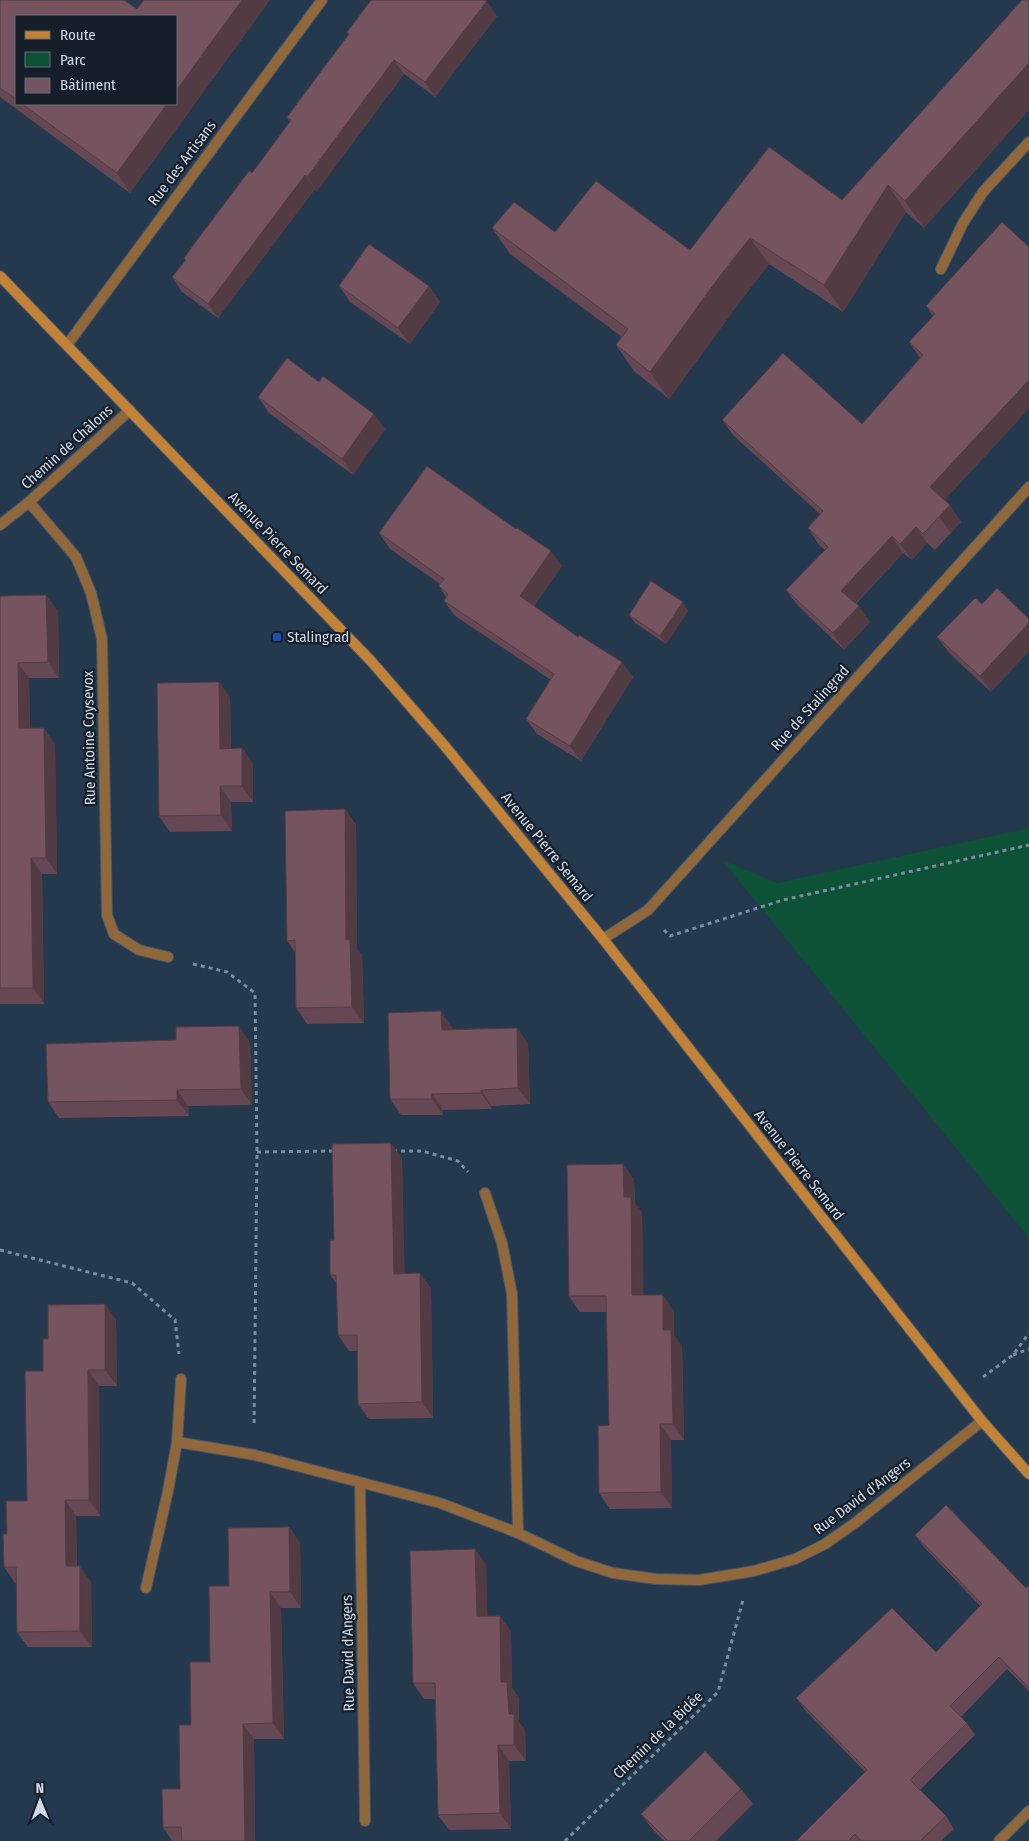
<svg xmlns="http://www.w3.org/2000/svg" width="1029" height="1841" viewBox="0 0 1029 1841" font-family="'Fira Sans Condensed',sans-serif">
<rect width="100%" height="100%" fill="#24384e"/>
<!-- green -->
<polygon fill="#0d5237" points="1029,828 1029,1238 722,860 777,883"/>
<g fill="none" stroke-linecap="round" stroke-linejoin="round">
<defs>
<g id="street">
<polyline points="941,269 963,223 983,192 1029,142"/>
<polyline points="67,345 322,0"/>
<polyline points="29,502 76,557 91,593 102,639 107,915 114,934 139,950 168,957"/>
<polyline points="0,525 29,502 130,410"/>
<polyline points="603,939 648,910 1029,487"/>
<polyline points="485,1193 502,1243 512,1294 518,1533"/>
<polyline points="177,1442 255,1455 440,1503 518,1533 576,1561 613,1573 656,1579 699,1580 754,1571 795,1559 825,1544 855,1523 982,1421"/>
<polyline points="360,1484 365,1821"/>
<polyline points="146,1588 168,1491 177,1442 181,1379"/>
<polyline points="999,1841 1029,1811"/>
</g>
<polyline id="secondary" points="0,276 371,661 444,745 603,939 982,1421 1029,1474"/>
</defs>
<!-- street casing -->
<use href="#street" stroke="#43556a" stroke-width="12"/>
<!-- secondary casing -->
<use href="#secondary" stroke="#43556a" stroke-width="12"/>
<!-- path -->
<g stroke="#7b8b9e" stroke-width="3" stroke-dasharray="4 4" stroke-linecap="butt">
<polyline points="664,930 670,936 783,900 1029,845"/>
<polyline points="193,964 227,972 255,993 257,1152 254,1427"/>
<polyline points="393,1151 422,1151 458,1161 468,1172"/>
<polyline points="257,1152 334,1151"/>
<polyline points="0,1250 132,1283 175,1320 179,1354"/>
<polyline points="1013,1355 1029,1349"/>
<polyline points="983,1377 1013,1355 1029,1333"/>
<polyline points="565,1841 718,1692 743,1600"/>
</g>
<!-- street -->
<use href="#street" stroke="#90683c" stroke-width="10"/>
<!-- secondary -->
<use href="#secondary" stroke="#c28237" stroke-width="10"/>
</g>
<!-- wall -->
<g fill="#654853" fill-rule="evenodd">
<path d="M 0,0 L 124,0 L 137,9 L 144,0 L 270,0 L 130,193 L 0,97 ZM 16,16 L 176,16 L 176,104 L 16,104 Z"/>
<polygon points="1029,0 1029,110 924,228 906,212 843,312 769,264 739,303 669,399 634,371 616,345 622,337 510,254 492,228 555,232 690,250 842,200"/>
<polygon points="497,16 435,97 404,74 317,191 315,189 218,318 182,292 172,277 186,260 184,258 252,173 290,122 287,117 349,34 347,32"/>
<polygon points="1002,222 945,500 961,522 935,550 927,543 912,560 903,553 856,604 870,622 844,650 798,606 786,590 825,550 819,545 808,528 820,514 734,436 722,420 862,424 920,358 909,342 933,316 926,306"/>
<polygon points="339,286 429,286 440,302 410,344 350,302"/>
<polygon points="319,382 385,429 353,475 269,413 258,397"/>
<polygon points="379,533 562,566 534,606 633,677 581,761 537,734 526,719 551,680 455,616 444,601 446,597 439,586 440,584 390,549"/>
<polygon points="0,596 58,611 59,678 29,678 30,728 55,744 57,874 42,874 44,1004 0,1004"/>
<polygon points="982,604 1029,619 1029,651 991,692 949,653 937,637"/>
<polygon points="688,611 666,644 635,623 629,615"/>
<polygon points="219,682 230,698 231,748 242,748 253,764 253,802 231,802 232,831 170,832 159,816"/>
<polygon points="345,809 356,825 357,949 362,955 364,1023 307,1024 296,1008 295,952 287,941"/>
<polygon points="452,1027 452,1029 517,1028 528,1044 530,1104 492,1106 492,1109 443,1110 443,1115 401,1115 390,1099"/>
<polygon points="250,1042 252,1105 188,1106 189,1116 59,1118 48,1102"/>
<polygon points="402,1158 404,1273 420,1273 431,1289 433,1418 369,1419 358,1404 357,1351 349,1351 338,1335 337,1284 330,1275 334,1240"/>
<polygon points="623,1164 634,1180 635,1203 642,1213 643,1295 674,1311 674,1335 682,1346 684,1440 671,1440 672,1508 610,1509 599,1493 609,1425 607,1312 580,1312 569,1296"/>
<polygon points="105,1304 116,1320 117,1386 99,1386 100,1516 76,1516 77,1566 91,1582 92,1647 28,1647 17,1632 16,1583 15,1583 4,1567 7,1534 27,1501 48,1339"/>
<polygon points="289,1527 300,1543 301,1608 281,1608 284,1739 254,1739 255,1841 172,1841 163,1827 180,1789 191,1725 210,1662 229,1586"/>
<polygon points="915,1535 1026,1588 1029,1587 1029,1691 1007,1669 961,1717 967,1723 975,1735 920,1790 946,1816 954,1829 941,1841 796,1841 865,1772 805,1710 796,1698 936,1652 980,1606 924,1547"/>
<polygon points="475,1549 486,1565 487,1616 511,1631 512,1688 519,1698 519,1722 525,1730 526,1761 509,1761 511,1829 449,1830 438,1815 436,1699 424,1699 413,1683"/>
<polygon points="741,1789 753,1804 716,1841 664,1841 653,1830 641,1814"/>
</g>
<!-- shaded-wall -->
<g fill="#523b43">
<polygon points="242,0 270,0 130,193 117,173 167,104 176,104 176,91"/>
<polygon points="487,1 497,16 435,97 425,82"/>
<polygon points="394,60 404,74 317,191 307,177"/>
<polygon points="1029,63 1029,110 924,228 905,201"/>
<polygon points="305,175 315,189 218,318 208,304"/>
<polygon points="888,185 906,212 843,312 824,285"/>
<polygon points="750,238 769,264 739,303 669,399 650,372 720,276"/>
<polygon points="429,286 440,302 410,344 398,328"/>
<polygon points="1029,380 1029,409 941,504 930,487"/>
<polygon points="374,414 385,429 353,475 342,459"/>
<polygon points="950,505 961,522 951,533 939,517"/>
<polygon points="916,527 927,543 912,560 900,544"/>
<polygon points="892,536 903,553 852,607 841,591"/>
<polygon points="551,551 562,566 530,611 520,596"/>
<polygon points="46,595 58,611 59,678 48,662"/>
<polygon points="683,602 688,611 666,644 660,636"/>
<polygon points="859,606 870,622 844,650 833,633"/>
<polygon points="1029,623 1029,651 991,692 980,676"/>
<polygon points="622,662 633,677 581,761 570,746"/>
<polygon points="18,663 29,678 30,744 19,728"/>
<polygon points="219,682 230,698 231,765 220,749"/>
<polygon points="44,728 55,744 57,874 46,858"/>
<polygon points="242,748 253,764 253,802 242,786"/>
<polygon points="220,786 231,802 232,831 221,815"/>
<polygon points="345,809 356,825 357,949 362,955 364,1023 352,1007 346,940"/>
<polygon points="31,858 42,874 44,1004 33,988"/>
<polygon points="441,1011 452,1027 453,1046 442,1030"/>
<polygon points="239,1026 250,1042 252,1105 241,1089"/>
<polygon points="517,1028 528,1044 530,1104 518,1088"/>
<polygon points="177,1090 188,1106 189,1116 177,1100"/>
<polygon points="481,1090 492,1106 492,1109 481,1093"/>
<polygon points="432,1094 443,1110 443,1115 432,1099"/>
<polygon points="391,1143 402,1158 405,1289 394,1274"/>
<polygon points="623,1164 634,1180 635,1203 642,1213 644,1311 632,1295 624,1197"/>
<polygon points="420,1273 431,1289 433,1418 422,1402"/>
<polygon points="663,1295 674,1311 674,1335 682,1346 684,1440 673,1424 663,1330"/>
<polygon points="105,1304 116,1320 117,1386 105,1370"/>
<polygon points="88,1370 99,1386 100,1516 89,1500"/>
<polygon points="660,1424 671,1440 672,1508 661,1492"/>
<polygon points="65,1500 76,1516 77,1582 66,1566"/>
<polygon points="289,1527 300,1543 301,1608 290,1592"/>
<polygon points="475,1549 486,1565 488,1632 477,1616"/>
<polygon points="80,1566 91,1582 92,1647 80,1631"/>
<polygon points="270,1592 281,1608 284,1739 273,1723"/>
<polygon points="500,1616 511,1631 512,1688 519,1698 519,1722 525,1730 526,1761 514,1745 509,1714 501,1682"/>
<polygon points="243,1724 254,1739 255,1841 245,1841"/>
<polygon points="498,1745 509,1761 511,1829 500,1813"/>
</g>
<!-- building -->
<g fill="#755460" stroke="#523b43">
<polygon points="0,0 124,0 137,9 144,0 242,0 176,91 176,16 16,16 16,99 0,88"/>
<polygon points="371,0 485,0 487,1 425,82 394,60 307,177 305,175 208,304 172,277 186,260 184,258 197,240 249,171 252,173 291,120 287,117 349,34 347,32"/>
<polygon points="1022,0 1029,0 1029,63 905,201 888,185 824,285 750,238 720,276 650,372 616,345 628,329 492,228 514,202 555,232 596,181 690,250 769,147 842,200"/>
<polygon points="22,104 167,104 117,173"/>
<polygon points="1002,222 1029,247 1029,380 930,487 950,505 923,534 916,527 900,544 892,536 841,591 859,606 833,633 786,590 828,547 808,528 823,511 722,420 783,353 862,424 923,355 909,342 935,314 926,306"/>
<polygon points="369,244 429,286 398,328 339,286"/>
<polygon points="287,358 319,382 323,376 374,414 342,459 258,397"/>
<polygon points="427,466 516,529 517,528 551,551 520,596 578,637 579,635 622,662 570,746 526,719 554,674 444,601 448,594 439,586 444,579 379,533"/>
<polygon points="651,581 683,602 660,636 629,615"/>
<polygon points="997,588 1029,619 1029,623 980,676 937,637 975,598 982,604"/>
<polygon points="46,595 48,662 18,663 19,728 44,728 46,858 31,858 33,988 0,988 0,596"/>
<polygon points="219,682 220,749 242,748 242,786 220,786 221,815 159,816 157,683"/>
<polygon points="345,809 346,940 350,939 352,1007 296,1008 295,940 287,941 285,811"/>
<polygon points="441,1011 442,1030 517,1028 518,1088 481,1090 481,1093 432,1094 432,1099 390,1099 388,1013"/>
<polygon points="239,1026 241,1089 177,1090 177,1100 48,1102 46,1044 176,1040 176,1027"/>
<polygon points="391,1143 394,1274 420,1273 422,1402 358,1404 357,1335 338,1335 336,1275 330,1275 330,1240 334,1240 332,1144"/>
<polygon points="623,1164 624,1197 631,1197 632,1295 663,1295 663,1330 671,1330 673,1424 660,1424 661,1492 599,1493 598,1426 609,1425 606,1296 569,1296 567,1165"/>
<polygon points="105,1304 105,1370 88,1370 89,1500 65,1500 66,1566 80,1566 80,1631 17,1632 16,1567 4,1567 3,1534 7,1534 6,1501 27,1501 25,1371 43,1371 43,1339 48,1339 48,1305"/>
<polygon points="946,1505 1026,1588 1027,1586 1029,1587 1029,1688 999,1657 950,1706 967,1723 910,1780 946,1816 920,1841 861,1841 855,1834 848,1841 796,1841 867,1770 796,1698 892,1608 936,1652 982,1604 915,1535"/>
<polygon points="289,1527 290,1592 270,1592 273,1723 243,1724 245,1841 182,1841 181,1827 163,1827 162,1789 180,1789 179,1725 191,1725 190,1662 210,1662 209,1586 229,1586 228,1528"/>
<polygon points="475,1549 477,1616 500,1616 501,1682 507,1682 509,1714 514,1714 514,1745 498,1745 500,1813 438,1815 435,1683 413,1683 410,1551"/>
<polygon points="705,1751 741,1789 689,1841 668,1841 641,1814"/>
</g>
<!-- markers -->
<rect fill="#1a4fb4" stroke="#161f29" stroke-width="2" x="272" y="632" width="10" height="10" rx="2.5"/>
<g text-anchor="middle" stroke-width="4.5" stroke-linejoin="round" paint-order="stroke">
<!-- street labels -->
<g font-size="15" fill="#cfdbea" stroke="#161f29">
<text transform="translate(182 163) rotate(-53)" y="5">Rue des Artisans</text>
<text transform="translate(67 447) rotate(-42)" y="5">Chemin de Châlons</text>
<text transform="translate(278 543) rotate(46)" y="5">Avenue Pierre Semard</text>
<text transform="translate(810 708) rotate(-48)" y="5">Rue de Stalingrad</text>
<text transform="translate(89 738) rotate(-91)" y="5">Rue Antoine Coysevox</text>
<text transform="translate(547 847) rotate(51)" y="5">Avenue Pierre Semard</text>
<text transform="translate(799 1165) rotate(52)" y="5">Avenue Pierre Semard</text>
<text transform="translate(862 1496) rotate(-37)" y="5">Rue David d'Angers</text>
<text transform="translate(348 1653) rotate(-91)" y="5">Rue David d'Angers</text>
<text transform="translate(658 1735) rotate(-44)" y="5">Chemin de la Bidée</text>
</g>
<!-- poi labels -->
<g font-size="15" fill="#cfdbea" stroke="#161f29" text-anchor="start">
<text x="287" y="642">Stalingrad</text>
</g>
</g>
<!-- legend -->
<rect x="15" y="15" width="162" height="90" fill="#161f29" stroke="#606a76"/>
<rect x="25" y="31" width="25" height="8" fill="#c28237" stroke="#606a76"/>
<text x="60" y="40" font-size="15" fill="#cfdbea">Route</text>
<rect x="25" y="52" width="25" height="15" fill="#0d5237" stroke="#606a76"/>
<text x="60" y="65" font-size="15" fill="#cfdbea">Parc</text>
<rect x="25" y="78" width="25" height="15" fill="#755460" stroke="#606a76"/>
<text x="60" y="90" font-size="15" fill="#cfdbea">Bâtiment</text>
<!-- north arrow -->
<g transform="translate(40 1801) rotate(359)" stroke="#161f29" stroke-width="4" paint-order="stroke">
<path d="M0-4L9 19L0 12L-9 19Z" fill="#cfdbea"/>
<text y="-8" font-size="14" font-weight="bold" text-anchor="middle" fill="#cfdbea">N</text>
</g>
</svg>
